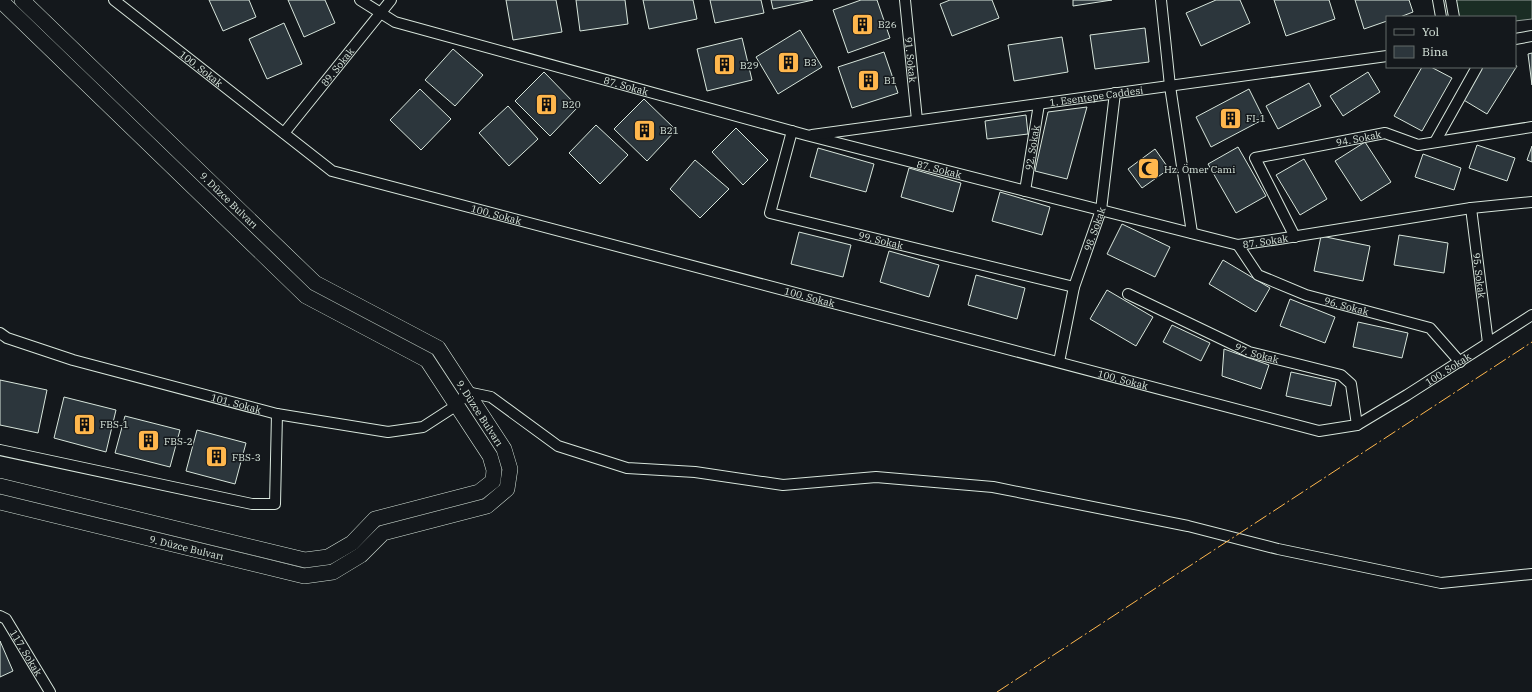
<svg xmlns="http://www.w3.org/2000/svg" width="1532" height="692" viewBox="0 0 1532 692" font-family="'IBM Plex Serif',serif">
<rect width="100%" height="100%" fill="#14181c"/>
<!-- green -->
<polygon fill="#1a2d24" stroke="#939e99" points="1455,0 1532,0 1532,19 1515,21 1515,17 1458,17"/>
<!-- building -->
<g fill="#2c363c" stroke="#d8e6dc">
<polygon points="209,0 249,0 256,17 223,31"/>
<polygon points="288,0 325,0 335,23 304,37"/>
<polygon points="506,0 556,0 562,32 513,40"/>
<polygon points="576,0 625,0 628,24 580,31"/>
<polygon points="643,0 693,0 697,19 649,29"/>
<polygon points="710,0 761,0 764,13 715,23"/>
<polygon points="771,0 813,0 773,9"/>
<polygon points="861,0 877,0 890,38 848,53 833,10"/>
<polygon points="950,0 992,0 999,18 952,36 940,4"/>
<polygon points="1073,0 1112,0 1073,6"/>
<polygon points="1216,0 1240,0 1250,23 1201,46 1186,13"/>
<polygon points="1274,0 1329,0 1335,19 1286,36"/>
<polygon points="1355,0 1409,0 1413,12 1400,17 1387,17 1387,21 1364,29"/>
<polygon points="284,23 302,64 267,79 249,39"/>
<polygon points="1145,28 1149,62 1095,69 1090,35"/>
<polygon points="800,30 822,67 778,94 756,57"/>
<polygon points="1062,37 1068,72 1014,81 1008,45"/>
<polygon points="742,38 752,80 707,91 697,49"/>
<polygon points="453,49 483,75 455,106 425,80"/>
<polygon points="884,52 898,93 852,108 838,67"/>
<polygon points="1532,53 1532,85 1528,54"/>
<polygon points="1515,65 1517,66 1487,114 1462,99 1482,67 1515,67"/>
<polygon points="1422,67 1431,67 1452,78 1422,131 1394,116"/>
<polygon points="544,72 578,107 550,136 515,101"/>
<polygon points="1368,72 1380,92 1343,116 1330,96"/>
<polygon points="1309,83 1321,106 1278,129 1266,106"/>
<polygon points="420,89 451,119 421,150 390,120"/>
<polygon points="1249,89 1264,119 1211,147 1196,117"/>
<polygon points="644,99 676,130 647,161 614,129"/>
<polygon points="508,106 538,139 509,166 479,133"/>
<polygon points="1087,107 1067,179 1035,171 1048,112"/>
<polygon points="1026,115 1028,134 987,139 985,121"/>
<polygon points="596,125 628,155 600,184 569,153"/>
<polygon points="736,128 768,160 743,185 712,152"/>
<polygon points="1365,142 1391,182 1361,201 1335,161"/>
<polygon points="1477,145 1515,158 1507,181 1469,168"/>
<polygon points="1532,146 1532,162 1527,160"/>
<polygon points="1238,147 1266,196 1236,213 1208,164"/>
<polygon points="818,148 874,164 866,192 810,177"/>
<polygon points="1155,149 1169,169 1142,188 1128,169"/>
<polygon points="1423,154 1461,168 1454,190 1415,177"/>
<polygon points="1304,159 1327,199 1300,215 1276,175"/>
<polygon points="695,160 729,189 700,218 670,189"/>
<polygon points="909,168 961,183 953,212 901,197"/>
<polygon points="1000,192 1050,207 1042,235 992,221"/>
<polygon points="1122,224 1170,247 1155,277 1107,254"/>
<polygon points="799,232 851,245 843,277 791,264"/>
<polygon points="1399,235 1448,243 1444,273 1394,265"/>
<polygon points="1321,236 1370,246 1363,281 1314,271"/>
<polygon points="889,251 939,265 929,297 880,282"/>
<polygon points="1223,260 1270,288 1256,312 1209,284"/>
<polygon points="976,275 1025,288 1017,319 968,305"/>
<polygon points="1107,290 1153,317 1136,346 1090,319"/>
<polygon points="1290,299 1335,317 1325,343 1280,326"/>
<polygon points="1358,322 1408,333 1402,358 1353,347"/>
<polygon points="1172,325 1210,343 1201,361 1163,342"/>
<polygon points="1224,349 1269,365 1261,389 1222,376"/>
<polygon points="1291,372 1336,382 1331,406 1286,396"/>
<polygon points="0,380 47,390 38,433 0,425"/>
<polygon points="64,397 116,410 106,452 54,438"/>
<polygon points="125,416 180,430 170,467 115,453"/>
<polygon points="197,430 246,443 235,484 186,471"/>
<polygon points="0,641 13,671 0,677"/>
</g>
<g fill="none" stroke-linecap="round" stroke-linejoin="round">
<defs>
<g id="street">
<path id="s1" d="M 114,0 L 332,171 L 1319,431 L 1357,425 L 1407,395 L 1532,315"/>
<path id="s2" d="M 360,0 L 395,22 L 806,135 L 1238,245 L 1279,239 L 1471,208 L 1532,202"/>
<path id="s3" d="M 905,0 L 917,120"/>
<polyline points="1161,0 1170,86 1192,233"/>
<polyline points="1438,0 1441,17"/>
<polyline points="1451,0 1454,17"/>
<polyline points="1515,39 1532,36"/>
<path id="s4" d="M 792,131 L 770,213 L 1074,287"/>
<path id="s5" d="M 284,133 L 391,0"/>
<path id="s6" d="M 812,135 L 1387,56"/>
<polyline points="1435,142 1477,67"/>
<path id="s7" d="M 1025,191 L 1039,104"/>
<path id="s8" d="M 1471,208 L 1488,343"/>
<path id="s9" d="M 1295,237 L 1255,158 L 1385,133 L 1418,145 L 1532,127"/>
<path id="s10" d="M 1238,245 L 1258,275 L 1306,295 L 1430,328 L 1460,362"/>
<path id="s11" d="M 1128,294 L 1249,352 L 1341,375 L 1351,384 L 1357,425"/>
<path id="s12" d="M 0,333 L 7,338 L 73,360 L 277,414 L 388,432 L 423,427 L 457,405 L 467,392 L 491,397 L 558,446 L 627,468 L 695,472 L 783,485 L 876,477 L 993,487 L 1188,526 L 1278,549 L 1441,583 L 1532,574"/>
<path id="s13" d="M 1059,362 L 1074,287 L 1101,210 L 1115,93"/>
<polyline points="0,450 252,504 275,504 277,414"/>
<path id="s14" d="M 0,616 L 6,619 L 50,692"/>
</g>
<g id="secondary">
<polyline points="0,486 305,560 328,557 352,543 375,519 479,492 493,481 494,470 490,456 427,360 306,296 0,0"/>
<path id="s15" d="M 0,502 L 304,576 L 333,572 L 361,555 L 383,533 L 487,506 L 507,489 L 510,469 L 504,449 L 438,348 L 315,283 L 22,0"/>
</g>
</defs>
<!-- street casing -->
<use href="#street" stroke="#d8e6dc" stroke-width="12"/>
<!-- secondary casing -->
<use href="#secondary" stroke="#d8e6dc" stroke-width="16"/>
<!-- street -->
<use href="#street" stroke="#14181c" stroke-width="10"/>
<!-- secondary -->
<use href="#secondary" stroke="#14181c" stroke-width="15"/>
<!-- power -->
<polyline stroke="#ffb74d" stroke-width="1" stroke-dasharray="14 3 2 3" stroke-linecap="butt" points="997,692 1532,342"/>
</g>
<!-- icons -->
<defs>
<symbol id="building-square" viewBox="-11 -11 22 22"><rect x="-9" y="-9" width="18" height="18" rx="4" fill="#ffb74d" stroke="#14181c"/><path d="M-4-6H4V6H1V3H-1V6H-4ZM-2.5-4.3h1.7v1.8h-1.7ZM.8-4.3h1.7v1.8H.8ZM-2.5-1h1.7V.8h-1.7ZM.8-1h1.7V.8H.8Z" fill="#111"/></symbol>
<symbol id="mosque-square" viewBox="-11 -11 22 22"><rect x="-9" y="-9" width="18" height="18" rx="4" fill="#ffb74d" stroke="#14181c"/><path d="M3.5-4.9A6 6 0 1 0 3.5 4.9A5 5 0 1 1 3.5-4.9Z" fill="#111"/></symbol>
</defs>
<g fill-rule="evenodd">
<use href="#building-square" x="850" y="12" width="25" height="25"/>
<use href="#building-square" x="776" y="50" width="25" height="25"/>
<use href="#building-square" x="712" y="52" width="25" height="25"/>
<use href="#building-square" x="856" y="68" width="25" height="25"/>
<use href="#building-square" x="534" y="92" width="25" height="25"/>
<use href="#building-square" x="1218" y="106" width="25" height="25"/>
<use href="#building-square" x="632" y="118" width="25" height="25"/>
<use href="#mosque-square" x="1136" y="156" width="25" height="25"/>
<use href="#building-square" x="72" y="412" width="25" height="25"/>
<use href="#building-square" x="136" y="428" width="25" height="25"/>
<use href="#building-square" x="204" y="444" width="25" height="25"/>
</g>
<g text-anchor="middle" stroke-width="3" stroke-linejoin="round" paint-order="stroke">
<!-- poi labels -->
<g font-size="10" fill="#d8e6dc" stroke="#14181c" text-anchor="start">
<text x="878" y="28">B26</text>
<text x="804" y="66">B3</text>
<text x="740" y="69">B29</text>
<text x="884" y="84">B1</text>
<text x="562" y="108">B20</text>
<text x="1246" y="122">FI-1</text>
<text x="660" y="134">B21</text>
<text x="1164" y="173">Hz. Ömer Cami</text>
<text x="100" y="428">FBS-1</text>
<text x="164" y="445">FBS-2</text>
<text x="232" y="461">FBS-3</text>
</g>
<!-- street labels -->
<g font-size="10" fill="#d8e6dc" stroke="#14181c">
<text dy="4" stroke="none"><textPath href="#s3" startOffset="60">91. Sokak</textPath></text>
<text dy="4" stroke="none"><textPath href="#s5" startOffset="85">89. Sokak</textPath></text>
<text dy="4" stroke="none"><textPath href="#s1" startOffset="111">100. Sokak</textPath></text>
<text dy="4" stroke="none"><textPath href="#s2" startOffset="281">87. Sokak</textPath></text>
<text dy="4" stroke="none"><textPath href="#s6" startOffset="287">1. Esentepe Caddesi</textPath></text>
<text dy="4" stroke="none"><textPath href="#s9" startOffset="194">94. Sokak</textPath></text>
<text dy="4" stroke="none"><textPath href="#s7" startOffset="44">92. Sokak</textPath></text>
<text dy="4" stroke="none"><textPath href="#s2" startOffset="605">87. Sokak</textPath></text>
<text transform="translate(229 200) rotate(44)" y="4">9. Düzce Bulvarı</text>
<text dy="4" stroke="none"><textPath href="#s1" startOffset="447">100. Sokak</textPath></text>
<text dy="4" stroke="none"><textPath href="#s13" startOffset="138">98. Sokak</textPath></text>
<text dy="4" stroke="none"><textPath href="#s4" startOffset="199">99. Sokak</textPath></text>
<text dy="4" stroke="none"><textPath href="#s2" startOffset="941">87. Sokak</textPath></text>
<text dy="4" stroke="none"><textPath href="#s8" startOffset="68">95. Sokak</textPath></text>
<text dy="4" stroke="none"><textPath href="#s1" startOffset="771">100. Sokak</textPath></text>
<text dy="4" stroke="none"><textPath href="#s10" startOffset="130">96. Sokak</textPath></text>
<text dy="4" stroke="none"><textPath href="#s11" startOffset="142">97. Sokak</textPath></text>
<text dy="4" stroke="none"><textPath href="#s1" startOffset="1443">100. Sokak</textPath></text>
<text dy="4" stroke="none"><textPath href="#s1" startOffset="1095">100. Sokak</textPath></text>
<text dy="4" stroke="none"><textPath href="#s12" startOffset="247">101. Sokak</textPath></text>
<text transform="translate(480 413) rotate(57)" y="4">9. Düzce Bulvarı</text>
<text dy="4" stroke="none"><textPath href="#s15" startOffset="192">9. Düzce Bulvarı</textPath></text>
<text dy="4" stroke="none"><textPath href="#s14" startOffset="46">117. Sokak</textPath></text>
</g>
</g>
<!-- legend -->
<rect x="1386" y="16" width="130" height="52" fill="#14181c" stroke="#626a69"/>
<rect x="1394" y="29" width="20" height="6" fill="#14181c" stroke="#626a69"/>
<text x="1422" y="36" font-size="12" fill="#d8e6dc">Yol</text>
<rect x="1394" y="46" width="20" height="12" fill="#2c363c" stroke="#626a69"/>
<text x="1422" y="56" font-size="12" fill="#d8e6dc">Bina</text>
</svg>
